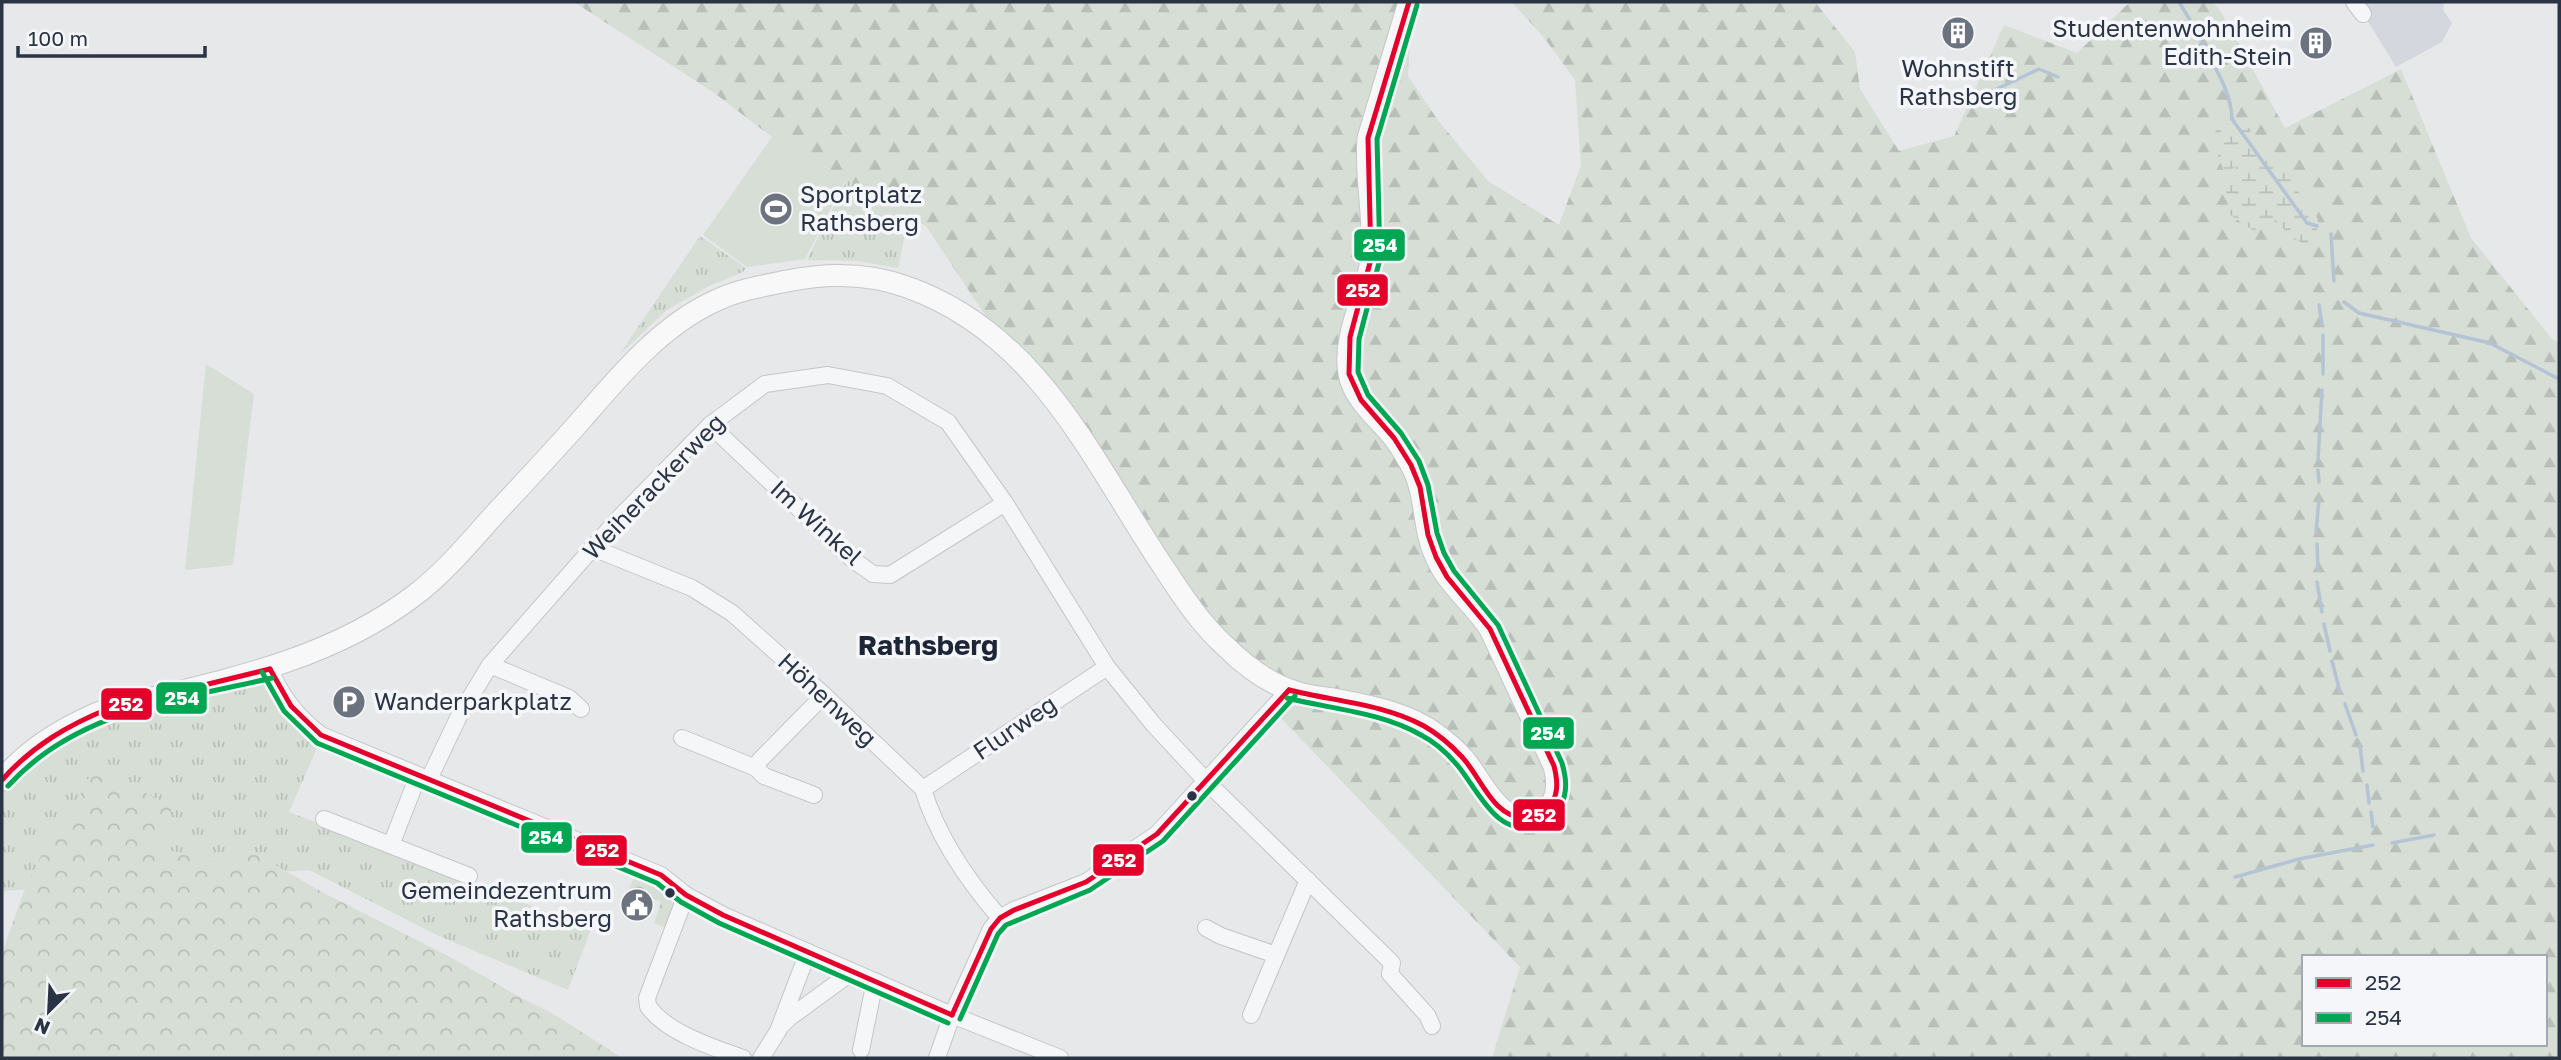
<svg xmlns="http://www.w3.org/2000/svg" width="2561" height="1060" viewBox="0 0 2561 1060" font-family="'Golos Text',sans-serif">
<defs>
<pattern id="grass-tufts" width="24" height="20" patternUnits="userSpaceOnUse" patternTransform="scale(1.75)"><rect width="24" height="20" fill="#d6ded6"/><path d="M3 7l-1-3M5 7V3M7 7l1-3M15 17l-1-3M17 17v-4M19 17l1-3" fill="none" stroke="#b8bfb9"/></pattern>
<pattern id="forest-firs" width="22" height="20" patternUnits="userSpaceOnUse" patternTransform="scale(1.75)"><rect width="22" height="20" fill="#d6ded6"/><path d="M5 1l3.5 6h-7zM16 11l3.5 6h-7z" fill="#b8bfb9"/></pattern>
<pattern id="wetland-marsh" width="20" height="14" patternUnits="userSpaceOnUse" patternTransform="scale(1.75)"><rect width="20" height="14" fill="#d6ded6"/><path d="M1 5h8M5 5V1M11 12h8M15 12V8" fill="none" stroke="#b8bfb9"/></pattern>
<pattern id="park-crowns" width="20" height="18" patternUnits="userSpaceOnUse" patternTransform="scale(1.75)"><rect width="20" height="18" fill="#d6ded6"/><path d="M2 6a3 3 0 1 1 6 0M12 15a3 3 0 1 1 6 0" fill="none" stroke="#b8bfb9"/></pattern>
</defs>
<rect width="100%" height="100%" fill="#e6e8ea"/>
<!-- built -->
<polygon fill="#d4d7dd" points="2356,2 2444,2 2443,10 2452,23 2442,42 2396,67"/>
<!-- grass -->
<g fill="url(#grass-tufts)">
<polygon points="847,180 912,217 908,220 898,268 857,261 807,260"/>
<polygon points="700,236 746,268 743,272 709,286 667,310 619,355"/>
<polygon points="270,669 308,725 318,746 289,812 591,929 568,990 439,936 309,870 2,891 2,780 61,730"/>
</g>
<!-- forest -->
<path fill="url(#forest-firs)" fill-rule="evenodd" d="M 574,2 L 1416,2 L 1411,17 L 1408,76 L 1437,119 L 1488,181 L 1559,225 L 1581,165 L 1575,80 L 1545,39 L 1512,2 L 1815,2 L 1855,52 L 1860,89 L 1899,151 L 1954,136 L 2004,25 L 2077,53 L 2130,2 L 2213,2 L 2220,10 L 2285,128 L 2401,69 L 2471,238 L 2552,339 L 2559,343 L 2559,1058 L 1492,1058 L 1520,967 L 1278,715 L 1295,706 L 1295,684 C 1263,669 1238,645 1212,621 L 991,324 L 926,226 L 847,180 L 844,183 L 772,137 L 713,92 ZM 2304,957 L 2545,957 L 2545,1044 L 2304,1044 Z"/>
<!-- wetland -->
<path fill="url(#wetland-marsh)" d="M 2232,119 L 2250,129 L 2253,147 L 2277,160 L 2292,176 L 2299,193 L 2318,219 L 2316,244 L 2309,248 L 2287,233 L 2275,219 L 2254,231 L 2229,214 L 2226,189 L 2238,176 L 2235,167 L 2225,173 C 2217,155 2203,123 2232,119 Z"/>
<!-- park -->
<g fill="url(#park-crowns)">
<polygon points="95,766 173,807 156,847 223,863 237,843 322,892 452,958 521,998 552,1013 622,1058 2,1058 2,953 23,894 54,828 69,815"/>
<polygon points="637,871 663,884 665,895 676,903 666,928 654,923 661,902 629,889"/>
</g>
<!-- garden -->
<g fill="#d6ded6">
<polygon points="772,137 844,183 805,259 747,267 703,235"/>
<polygon points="206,364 254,394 233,565 185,570"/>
</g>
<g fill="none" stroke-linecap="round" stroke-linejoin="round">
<!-- stream -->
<g stroke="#b4c4d5" stroke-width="3.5">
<polyline points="2179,2 2190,20"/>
<path d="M 2196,30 C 2208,59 2231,86 2232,119 L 2307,223 L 2317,226"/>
<polyline points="1980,97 2039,69 2058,77"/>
<polyline points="2331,234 2334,281"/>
<polyline points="2344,302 2359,313 2490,343 2559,379"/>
<polyline points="2319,305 2322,324"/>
<polyline points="2323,374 2323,335"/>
<polyline points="2318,460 2322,390"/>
<polyline points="2318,470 2319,482"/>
<polyline points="2316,533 2319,499"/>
<polyline points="2317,544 2318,570"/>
<polyline points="2317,582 2322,612"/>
<polyline points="2324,624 2330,651"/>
<polyline points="2332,661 2340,692"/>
<polyline points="2345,704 2356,735"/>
<polyline points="2360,746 2363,771"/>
<polyline points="2367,785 2369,803"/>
<polyline points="2371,812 2373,827"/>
<polyline points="2392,843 2434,835"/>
<polyline points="2235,877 2299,859 2373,845"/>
</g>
<defs>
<g id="street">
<polyline points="2354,2 2363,14"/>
<polyline points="710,425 852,559 873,574 890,575 1005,503"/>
<path d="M 593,548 L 692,588 L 732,613 L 824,695 L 923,789 C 937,836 968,881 1000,918"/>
<polyline points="490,665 569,698 581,709"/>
<path d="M 270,669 C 281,697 297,717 321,735 L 661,875 L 686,895 L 723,915 L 952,1015 L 1060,1058"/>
<polyline points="682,738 756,768 760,760 824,695"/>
<polyline points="756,768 764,776 814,795"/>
<polyline points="429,779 459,716 490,665 618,519 710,425 765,384 828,375 887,386 948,422 1005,503 1107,667 1154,725 1206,781 1392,963 1390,974 1427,1015 1432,1026"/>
<polyline points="923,789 1107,667"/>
<polyline points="324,819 469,876"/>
<polyline points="391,845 418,776"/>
<path d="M 686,895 L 647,998 L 648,1006 C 665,1032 714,1048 743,1058"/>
<polyline points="1206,928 1221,936 1276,955"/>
<polyline points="1251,1015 1308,880"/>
<polyline points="782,1025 789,1018 848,975 851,971"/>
<polyline points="861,1050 875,981"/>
<polyline points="761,1058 778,1031 808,952"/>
<polyline points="937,1058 952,1015 991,929 1000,918 1014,910 1086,882 1157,834 1289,690"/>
</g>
<path id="secondary" d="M 2,780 C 30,746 69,724 110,708 C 217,682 326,663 415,595 C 445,572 469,543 494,515 C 524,483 554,451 583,418 C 620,375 662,325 715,301 C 738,290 762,286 787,281 C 826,273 869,273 907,287 C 1040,334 1093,463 1166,571 C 1183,597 1201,624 1224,645 C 1243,664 1268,683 1293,691 C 1308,697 1324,697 1339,700 C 1371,706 1410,714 1436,734 C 1446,741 1456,750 1464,759 C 1482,780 1503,833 1539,815 C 1558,806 1559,784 1554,766 L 1490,629 C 1474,604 1448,585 1436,557 C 1422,529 1427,493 1411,465 C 1406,456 1400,446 1394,438 C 1378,418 1354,400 1349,374 C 1343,342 1360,306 1368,276 C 1379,230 1364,184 1368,138 L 1409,2"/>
</defs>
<!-- street casing -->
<use href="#street" stroke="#c4c6c8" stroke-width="18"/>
<!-- secondary casing -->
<use href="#secondary" stroke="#c4c6c8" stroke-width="23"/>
<!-- street -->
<use href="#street" stroke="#f5f6f7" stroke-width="16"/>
<!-- secondary -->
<use href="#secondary" stroke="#f8f8f8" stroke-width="21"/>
<defs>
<g id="bus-1">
<polyline points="270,669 291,706 321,735 661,875 686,895 723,915 952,1015"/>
<path d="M 1289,690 C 1333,701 1384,704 1424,726 C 1438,734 1451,745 1462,757 C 1481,777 1493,818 1525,818 C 1537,818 1546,812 1552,803 C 1559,791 1557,778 1554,766 L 1490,629 L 1447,577 L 1436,557 L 1428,535 L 1420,487 L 1411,465 L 1394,438 L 1361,400 L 1349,374 L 1350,337 L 1371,259 L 1368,138 L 1409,2"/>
<path d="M 2,780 C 32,746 68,725 110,708 L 270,669"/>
<polyline points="952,1015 991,929 1000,918 1014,910 1086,882 1157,834 1289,690"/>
</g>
<g id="bus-2">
<polyline points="262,672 284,711 317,743 657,883 681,902 719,923 948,1023"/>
<path d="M 1287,698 C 1331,709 1381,712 1421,735 C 1435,742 1448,754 1458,766 C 1478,790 1497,839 1537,825 C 1548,822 1556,814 1561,805 C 1568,791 1566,777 1562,763 L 1498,625 L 1454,571 L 1444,553 L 1437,533 L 1428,485 L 1419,461 L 1401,433 L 1368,395 L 1358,372 L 1359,339 L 1380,259 L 1377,139 L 1417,5"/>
<path d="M 8,786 C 77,710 178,700 272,678"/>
<polyline points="960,1019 998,934 1006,925 1090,890 1163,841 1295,696"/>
</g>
</defs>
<!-- bus-1 casing -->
<use href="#bus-1" stroke="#f4f6f9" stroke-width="10"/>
<!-- bus-2 casing -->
<use href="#bus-2" stroke="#f4f6f9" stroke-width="10"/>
<!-- bus-1 -->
<use href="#bus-1" stroke="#e4002b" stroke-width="5"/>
<!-- bus-2 -->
<use href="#bus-2" stroke="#00a651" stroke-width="5"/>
</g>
<!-- icons -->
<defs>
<symbol id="building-disc" viewBox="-11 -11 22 22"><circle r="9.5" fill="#6c737f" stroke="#f4f6f9"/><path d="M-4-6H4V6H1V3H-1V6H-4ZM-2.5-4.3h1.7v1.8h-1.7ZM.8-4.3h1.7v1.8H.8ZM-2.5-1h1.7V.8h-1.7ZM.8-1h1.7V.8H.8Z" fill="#fff"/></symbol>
<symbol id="stadium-disc" viewBox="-11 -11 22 22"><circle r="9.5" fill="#6c737f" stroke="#f4f6f9"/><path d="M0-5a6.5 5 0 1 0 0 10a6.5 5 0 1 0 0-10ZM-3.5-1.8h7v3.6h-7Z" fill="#fff"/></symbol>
<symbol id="parking-disc" viewBox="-11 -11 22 22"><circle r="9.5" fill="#6c737f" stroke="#f4f6f9"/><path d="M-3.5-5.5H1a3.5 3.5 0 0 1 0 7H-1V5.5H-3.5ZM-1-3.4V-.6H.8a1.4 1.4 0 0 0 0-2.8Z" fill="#fff"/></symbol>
<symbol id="civic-disc" viewBox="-11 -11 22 22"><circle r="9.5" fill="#6c737f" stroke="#f4f6f9"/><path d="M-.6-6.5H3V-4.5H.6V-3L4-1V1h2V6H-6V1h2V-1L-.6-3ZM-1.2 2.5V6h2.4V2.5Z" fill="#fff"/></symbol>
</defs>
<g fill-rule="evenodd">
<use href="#building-disc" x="1939" y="14" width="38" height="38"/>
<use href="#building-disc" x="2297" y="24" width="38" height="38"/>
<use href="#stadium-disc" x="757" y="190" width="38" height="38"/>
<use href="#parking-disc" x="330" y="683" width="38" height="38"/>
<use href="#civic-disc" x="618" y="886" width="38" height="38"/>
</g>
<!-- markers -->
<g fill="#2b3445" stroke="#f4f6f9" stroke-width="2.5">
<circle cx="1192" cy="796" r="6"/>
<circle cx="670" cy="893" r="6"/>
</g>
<g text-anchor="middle" stroke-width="7" stroke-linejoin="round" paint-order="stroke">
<!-- poi labels -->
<g font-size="24" fill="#2b3445" stroke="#f4f6f9" text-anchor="end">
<text x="2292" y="37">Studentenwohnheim<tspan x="2292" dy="28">Edith-Stein</tspan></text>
<text x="1958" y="77" text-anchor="middle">Wohnstift<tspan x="1958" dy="28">Rathsberg</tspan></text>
<text x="800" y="203" text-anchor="start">Sportplatz<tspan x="800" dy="28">Rathsberg</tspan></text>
<text x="374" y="710" text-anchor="start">Wanderparkplatz</text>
<text x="612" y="899">Gemeindezentrum<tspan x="612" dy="28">Rathsberg</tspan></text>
</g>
<!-- street labels -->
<g font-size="24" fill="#2b3445" stroke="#f4f6f9">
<text transform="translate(654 487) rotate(-46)" y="8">Weiherackerweg</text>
<text transform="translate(816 523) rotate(42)" y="8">Im Winkel</text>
<text transform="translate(827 700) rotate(43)" y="8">Höhenweg</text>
<text transform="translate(1015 728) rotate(-34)" y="8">Flurweg</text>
</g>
<!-- quarter labels -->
<g font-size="28" font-weight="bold" fill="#1d2536" stroke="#f4f6f9">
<text x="928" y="655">Rathsberg</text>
</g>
</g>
<g stroke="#f4f6f9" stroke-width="2.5">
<rect x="1353" y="228" width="53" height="34" rx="7" fill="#00a651"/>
<rect x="1336" y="273" width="53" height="34" rx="7" fill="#e4002b"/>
<rect x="155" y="681" width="53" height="34" rx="7" fill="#00a651"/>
<rect x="100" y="687" width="53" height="34" rx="7" fill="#e4002b"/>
<rect x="1522" y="716" width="53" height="34" rx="7" fill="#00a651"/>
<rect x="1512" y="798" width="54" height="34" rx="7" fill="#e4002b"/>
<rect x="520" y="821" width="53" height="33" rx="7" fill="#00a651"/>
<rect x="575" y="834" width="53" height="33" rx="7" fill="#e4002b"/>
<rect x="1092" y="843" width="53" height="34" rx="7" fill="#e4002b"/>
</g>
<g font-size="19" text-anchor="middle" font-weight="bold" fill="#fff">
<text x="1380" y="252">254</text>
<text x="1363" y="297">252</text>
<text x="182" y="705">254</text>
<text x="126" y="711">252</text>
<text x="1548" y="740">254</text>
<text x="1539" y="822">252</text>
<text x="546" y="844">254</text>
<text x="602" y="857">252</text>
<text x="1119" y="867">252</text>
</g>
<!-- border -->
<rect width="2561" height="1060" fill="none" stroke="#2b3445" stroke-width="7"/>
<!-- legend -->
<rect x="2302" y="955" width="245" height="91" fill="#f4f6f9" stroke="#a4a8b1" stroke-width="2"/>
<rect x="2316" y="978" width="35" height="10" fill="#e4002b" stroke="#a4a8b1" stroke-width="2"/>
<text x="2365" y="990" font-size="21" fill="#2b3445">252</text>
<rect x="2316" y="1013" width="35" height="10" fill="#00a651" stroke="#a4a8b1" stroke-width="2"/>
<text x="2365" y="1025" font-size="21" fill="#2b3445">254</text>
<!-- north arrow -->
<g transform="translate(49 1011) rotate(204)" stroke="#f4f6f9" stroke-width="5" paint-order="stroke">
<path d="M0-5L12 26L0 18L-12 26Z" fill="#2b3445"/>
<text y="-10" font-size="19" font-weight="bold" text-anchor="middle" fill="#2b3445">N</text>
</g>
<!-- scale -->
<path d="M18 46v10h187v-10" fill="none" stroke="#2b3445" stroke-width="3.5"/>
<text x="28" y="46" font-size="21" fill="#2b3445" stroke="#f4f6f9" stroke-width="5" paint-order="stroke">100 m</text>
</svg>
